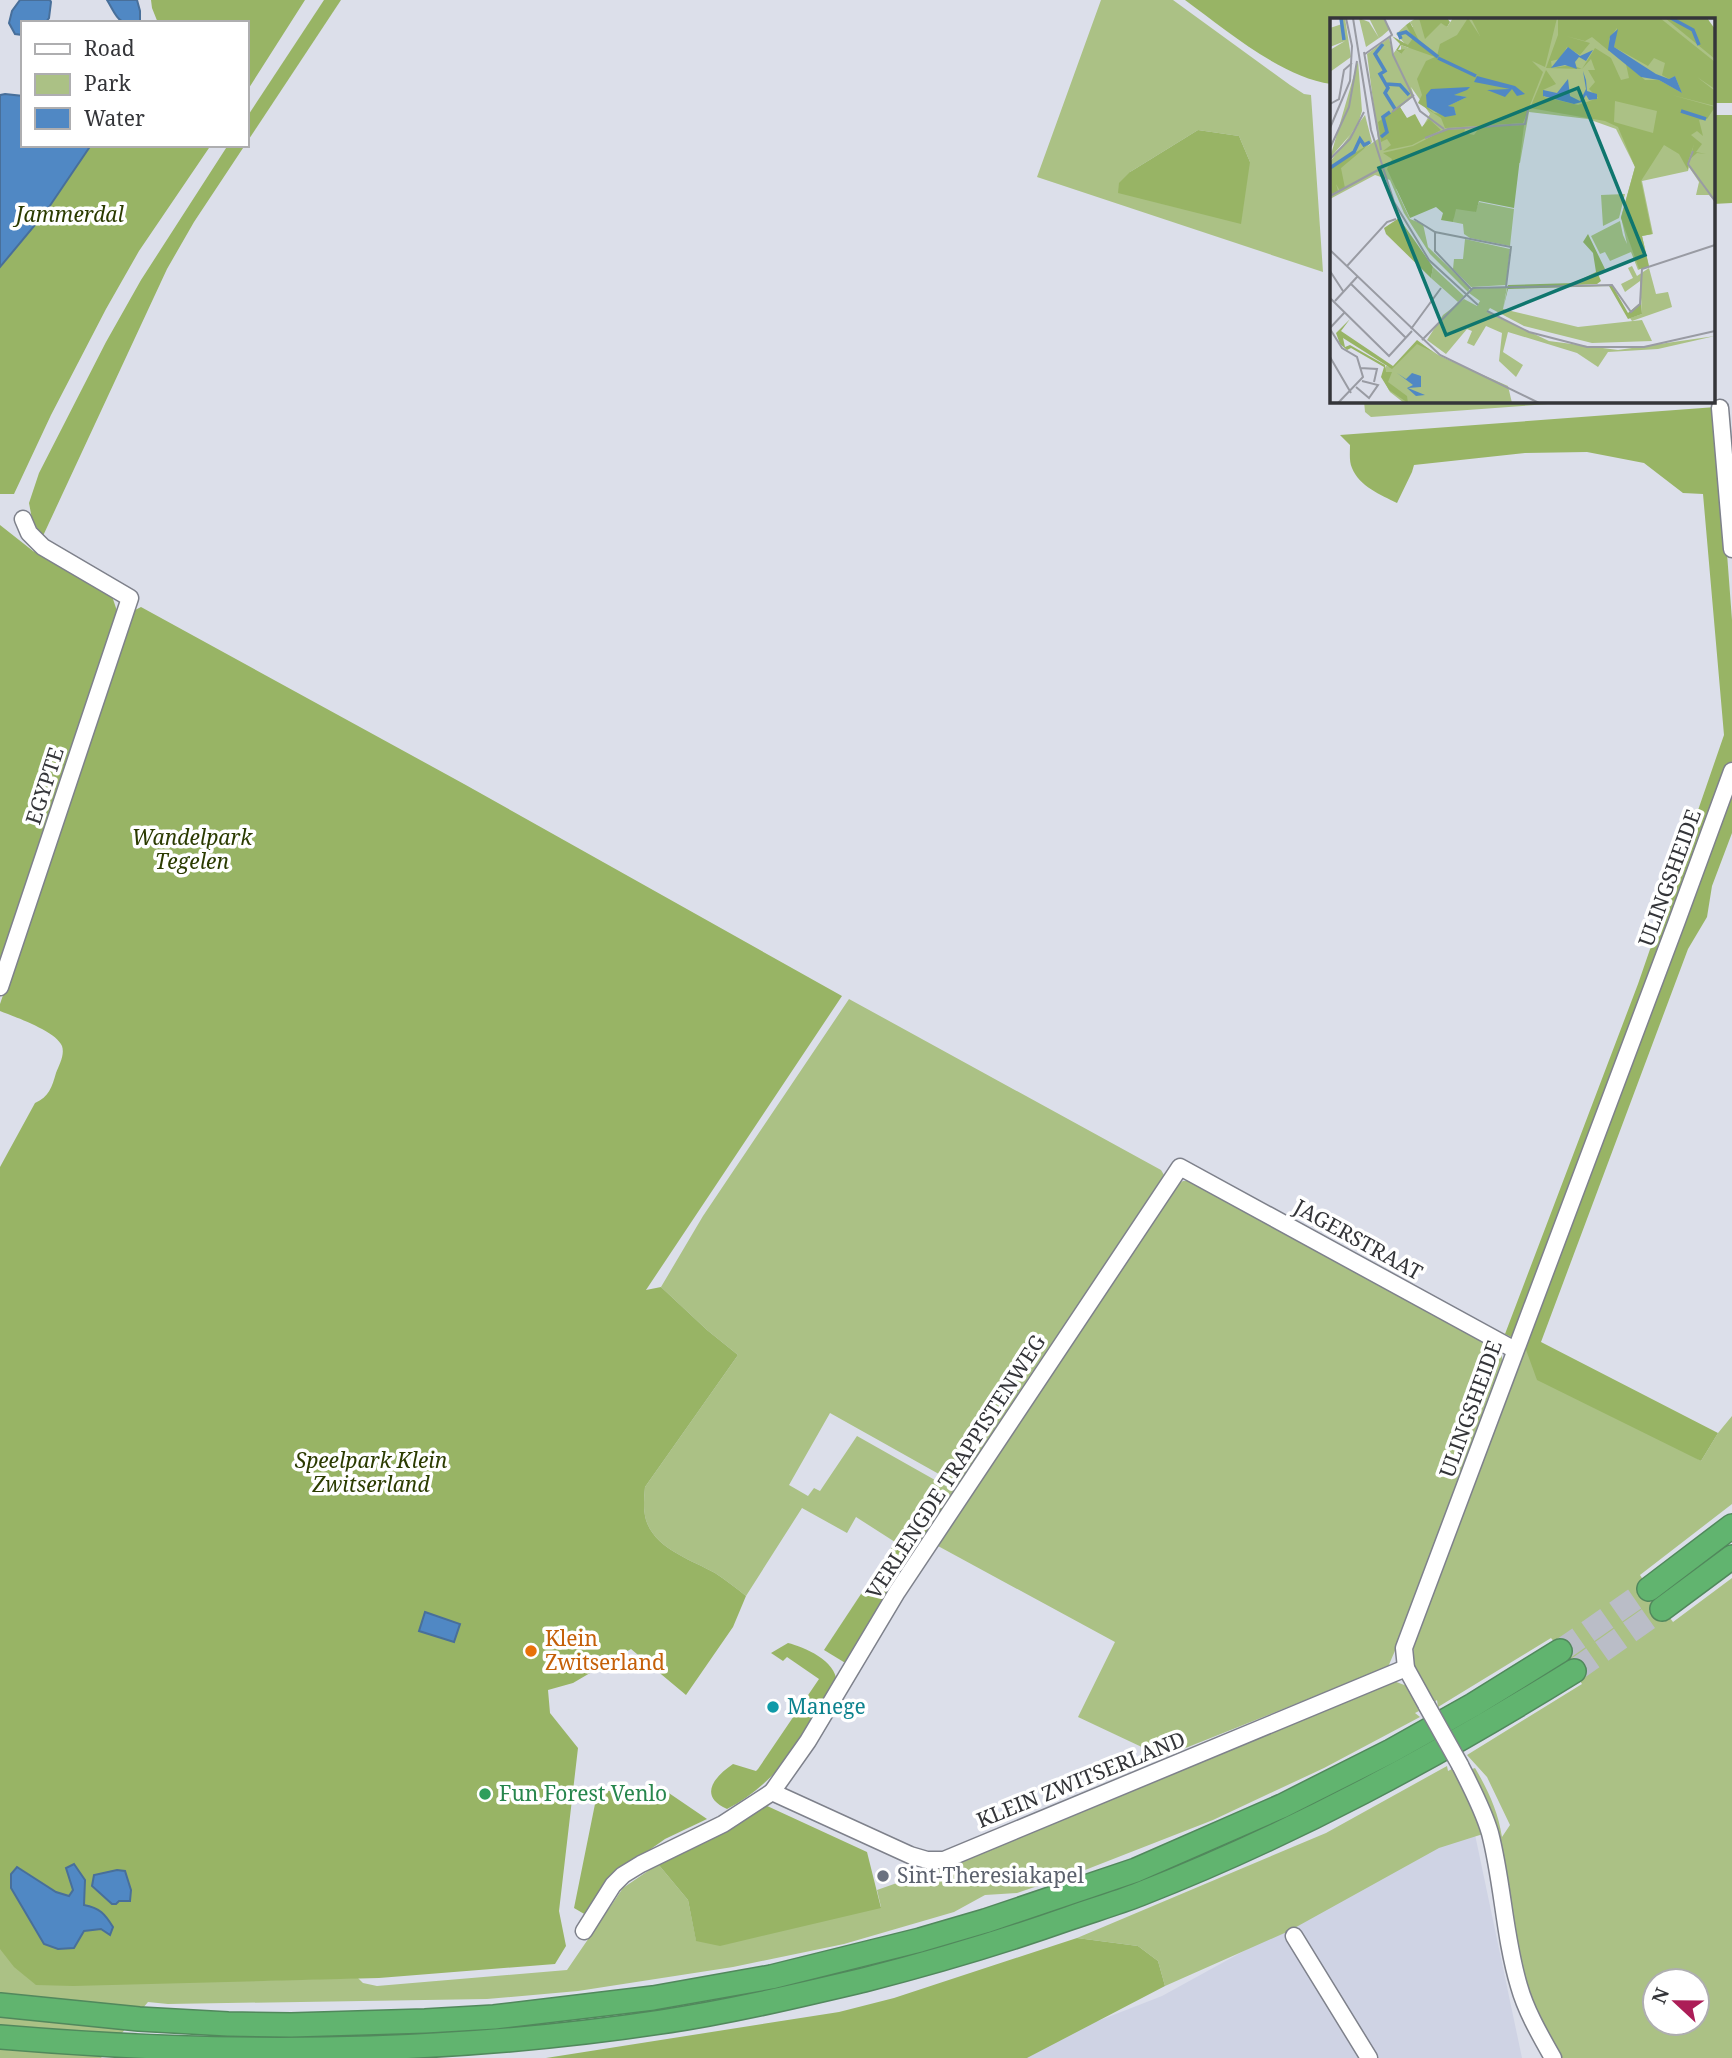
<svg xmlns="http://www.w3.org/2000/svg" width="1732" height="2058" viewBox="0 0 1732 2058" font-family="'Noto Serif',serif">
<rect width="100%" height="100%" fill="#dcdfea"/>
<!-- built -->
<polygon fill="#cfd3e4" points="1473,1825 1522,2058 1003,2058 1162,1996"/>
<!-- green -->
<g fill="#abc185" fill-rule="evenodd">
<path d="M 1101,0 L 1173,0 L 1290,85 L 1304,94 L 1311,95 L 1323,272 L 1037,177 ZM 1198,130 L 1239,136 L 1250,162 L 1130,172 Z"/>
<polygon points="1364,401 1562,401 1562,403 1371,417 1365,412"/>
<path d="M 849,999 L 1161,1170 L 1164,1175 L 962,1487 L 830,1413 L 789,1485 L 808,1496 L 814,1488 L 820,1491 L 857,1436 L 958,1493 L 953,1501 L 931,1488 L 895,1542 L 856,1517 L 847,1533 L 802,1508 L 746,1596 C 736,1588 726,1580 715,1573 C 692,1560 655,1549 646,1520 C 643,1509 644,1498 645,1487 L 738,1355 L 707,1330 L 661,1287 L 703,1216 Z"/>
<polygon points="1183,1181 1190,1181 1502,1352 1502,1364 1403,1632 1388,1667 1163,1757 1078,1717 1115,1642 938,1546 1176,1186"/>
<path d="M 1525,1347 L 1701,1461 L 1718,1433 L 1732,1416 L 1732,1504 L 1640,1575 L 1650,1591 L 1673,1622 L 1732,1578 L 1732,2058 L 1560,2058 L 1540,2021 L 1525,1985 L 1469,1770 L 1475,1768 C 1488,1790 1498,1811 1502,1837 L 1510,1825 L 1487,1777 L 1467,1755 L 1582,1684 L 1556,1644 L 1551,1638 L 1438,1707 L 1437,1700 L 1433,1703 L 1414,1664 L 1413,1642 ZM 1655,1981 L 1697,1981 L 1697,2023 L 1655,2023 Z"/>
<polygon points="0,1588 243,1981 358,1978 363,1983 377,1986 567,1970 623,1888 658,1864 688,1900 696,1940 881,1907 877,1890 951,1864 1391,1680 1407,1686 1421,1710 1415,1713 1420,1717 1324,1768 1213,1820 1085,1870 1017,1893 985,1895 954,1912 844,1944 733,1967 578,1991 487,1999 168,2004 148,2002 101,2058 0,2058"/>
<polygon points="1447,1766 1448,1771 1454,1768 1483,1834 1439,1848 1289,1931 1165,1986 1158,1961 1138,1946 1077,1938 1326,1833"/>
</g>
<!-- forest -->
<g fill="#98b465" fill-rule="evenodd">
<polygon points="151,0 305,0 247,91 247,23 158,23 152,8"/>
<polygon points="324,0 341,0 247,142 247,117"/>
<path d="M 1185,0 L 1732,0 L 1732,103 L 1713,103 L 1713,19 L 1331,19 L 1331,84 C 1281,77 1226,30 1185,0 Z"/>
<polygon points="1713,115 1732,115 1732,203 1713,204"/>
<polygon points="1198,130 1239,136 1250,162 1241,224 1118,193 1119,183 1130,172"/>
<polygon points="91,145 211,145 139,251 106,309 51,415 14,494 0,494 0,267 45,213"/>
<polygon points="228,145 245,145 194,222 167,269 42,538 32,519 29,503 39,473 106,342 141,280"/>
<path d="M 1716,407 L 1732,620 L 1732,761 L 1649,987 L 1513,1338 L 1505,1334 L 1638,984 L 1724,735 L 1703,494 L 1683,493 L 1644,463 L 1587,452 L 1525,453 L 1414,465 L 1412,472 L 1397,503 C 1381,495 1359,486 1352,468 C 1349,462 1350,453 1350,445 L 1340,435 Z"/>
<polygon points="0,525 33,551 111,593 118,614 0,967"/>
<path d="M 141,607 L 464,784 L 842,996 L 646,1290 L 661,1287 L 707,1330 L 738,1355 L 645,1487 C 644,1498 643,1509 646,1520 C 655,1549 692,1560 715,1573 C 726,1580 736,1588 746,1596 L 733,1627 L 686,1695 L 631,1649 L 573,1683 L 548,1690 L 550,1713 L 578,1748 L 559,1911 L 566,1946 L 555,1964 L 379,1978 L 73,1986 L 36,1985 L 14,1967 L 0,1949 L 0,1167 L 35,1103 C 49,1097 52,1087 56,1073 C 59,1065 65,1055 62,1046 C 56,1031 15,1017 0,1011 L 0,1004 L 132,614 L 135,610 ZM 18,1867 L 56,1892 L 69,1896 L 73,1890 L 67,1869 L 85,1880 L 84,1906 L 110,1935 L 101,1929 L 84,1931 L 44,1944 L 11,1888 Z"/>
<polygon points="1732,790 1732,833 1712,886 1707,917 1688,949 1541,1342 1718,1433 1701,1461 1537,1380 1525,1347 1646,1028 1685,915"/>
<polygon points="931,1488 953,1501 847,1664 824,1650"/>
<path d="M 788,1643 C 805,1647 841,1663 836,1686 C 834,1693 826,1702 822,1709 C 797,1749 770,1787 727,1809 C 698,1796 714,1777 733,1764 L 756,1771 L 758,1769 L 819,1679 L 787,1657 L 783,1661 L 771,1653 Z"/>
<polygon points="660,1787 707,1819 665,1839 631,1863 586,1915 574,1908 595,1804 608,1791 634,1792"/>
<polygon points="765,1805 867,1852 881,1908 720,1946 696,1941 688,1900 658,1864 728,1831"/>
<polygon points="1077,1938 1138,1946 1158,1961 1165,1986 1027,2058 546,2058 839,2012 894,1998"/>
</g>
<!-- water -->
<g fill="#5088c4" stroke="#486f9a" stroke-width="2">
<polygon points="20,0 50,0 51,2 49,18 45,23 23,23 23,35 15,34 9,23 12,11"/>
<path d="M 107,0 L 137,0 L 140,11 L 140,21 C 117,27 117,16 107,0 Z"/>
<polygon points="5,94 23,96 23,145 91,145 45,213 0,267 0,95"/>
<polygon points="425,1612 460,1624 454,1642 419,1631"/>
<path d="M 74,1864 L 85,1880 L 84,1905 C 100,1908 105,1914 113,1927 L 110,1935 L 101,1929 L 84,1931 L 74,1948 L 58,1949 L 44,1944 L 11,1888 L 11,1874 L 17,1867 L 56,1892 L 69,1896 L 73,1890 L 66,1868 Z"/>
<polygon points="117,1870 125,1871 131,1890 130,1901 119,1901 116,1904 112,1904 92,1886 94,1875"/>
</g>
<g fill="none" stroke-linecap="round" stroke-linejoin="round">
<!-- highway-tunnel -->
<g stroke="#babdc7" stroke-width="23" stroke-dasharray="23 11" stroke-linecap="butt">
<polyline points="1560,1651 1649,1589"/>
<polyline points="1574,1671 1662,1609"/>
</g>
<defs>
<g id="minor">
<polyline points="1720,408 1732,549"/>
<polyline points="0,987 130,598 43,547 29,533 23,519"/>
<polyline points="1427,1706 1406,1668 1404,1648 1677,921 1732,771"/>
<path d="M 1460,1765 C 1471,1787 1483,1809 1490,1833 C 1503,1883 1504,1936 1519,1986 C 1526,2011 1540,2035 1553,2058"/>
<polyline points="772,1792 910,1855 927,1860 944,1860 1406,1668"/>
<polyline points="584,1931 613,1885 623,1875 641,1864 723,1824 772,1792 808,1741 897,1592 1180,1167 1515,1350"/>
<polyline points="1294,1936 1369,2058"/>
</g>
<g id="highway">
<polyline points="1649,1589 1732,1526"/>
<polyline points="1662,1609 1732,1557"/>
<polyline points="0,2005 139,2019 228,2024 291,2025 425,2021 494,2017 653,1998 771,1977 920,1940 985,1921 1136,1870 1282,1806 1391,1751 1473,1705 1560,1651"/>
<path d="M 0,2037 C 220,2056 442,2055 661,2022 C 729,2012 796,1996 864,1980 C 934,1962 1002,1942 1070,1918 C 1093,1910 1117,1903 1140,1894 C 1293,1834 1435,1757 1574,1671"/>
</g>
</defs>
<!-- minor casing -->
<use href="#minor" stroke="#7e818b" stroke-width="19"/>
<!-- highway casing -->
<use href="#highway" stroke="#51885c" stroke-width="26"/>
<!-- minor -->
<use href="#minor" stroke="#fff" stroke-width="16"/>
<!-- highway -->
<use href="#highway" stroke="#61b46f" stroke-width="23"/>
<defs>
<polyline id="minor-bridge" points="1427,1706 1460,1765"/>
</defs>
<!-- minor-bridge casing -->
<use href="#minor-bridge" stroke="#7e818b" stroke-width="19" stroke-linecap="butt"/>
<!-- minor-bridge -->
<use href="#minor-bridge" stroke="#fff" stroke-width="16"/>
</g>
<!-- markers -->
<circle fill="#e8710a" stroke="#fff" stroke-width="2.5" cx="531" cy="1651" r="7"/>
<circle fill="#0f9aa8" stroke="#fff" stroke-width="2.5" cx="773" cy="1707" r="7"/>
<circle fill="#2e9e5b" stroke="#fff" stroke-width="2.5" cx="485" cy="1794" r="7"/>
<circle fill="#6b7280" stroke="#fff" stroke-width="2.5" cx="883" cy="1876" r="7"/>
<g text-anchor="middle" stroke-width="7" stroke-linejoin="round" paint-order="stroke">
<!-- park labels -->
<g font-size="21" font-style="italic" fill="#2b3b00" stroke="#fff">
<text x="70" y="222">Jammerdal</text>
<text x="192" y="845">Wandelpark<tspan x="192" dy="24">Tegelen</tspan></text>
<text x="371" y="1468">Speelpark Klein<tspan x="371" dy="24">Zwitserland</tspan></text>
</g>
<!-- street labels -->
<g font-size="21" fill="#343539" stroke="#fff">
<text transform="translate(45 786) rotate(-72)" y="7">EGYPTE</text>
<text transform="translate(1670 878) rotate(-70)" y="7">ULINGSHEIDE</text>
<text transform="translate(1358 1240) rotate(29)" y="7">JAGERSTRAAT</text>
<text transform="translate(1471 1409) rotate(-70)" y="7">ULINGSHEIDE</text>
<text transform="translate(956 1467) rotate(-57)" y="7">VERLENGDE TRAPPISTENWEG</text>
<text transform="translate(1081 1780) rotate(-22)" y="7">KLEIN ZWITSERLAND</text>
</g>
<!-- food labels -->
<g font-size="21" fill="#c56008" stroke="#fff" text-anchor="start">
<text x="545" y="1646">Klein<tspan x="545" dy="24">Zwitserland</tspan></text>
</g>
<!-- culture labels -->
<g font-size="21" fill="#0d838f" stroke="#fff" text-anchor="start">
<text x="787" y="1714">Manege</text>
</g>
<!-- leisure labels -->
<g font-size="21" fill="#27864d" stroke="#fff" text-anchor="start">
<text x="499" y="1801">Fun Forest Venlo</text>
</g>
<!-- worship labels -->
<g font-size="21" fill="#5b616d" stroke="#fff" text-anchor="start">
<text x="897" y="1883">Sint-Theresiakapel</text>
</g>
</g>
<!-- overview -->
<g transform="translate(1330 18)">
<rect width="385" height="385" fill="#dcdfea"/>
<path d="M 11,0 L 15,0 L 21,39 L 0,54 L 0,32 L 15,23 L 0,29 L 0,10 L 12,6 ZM 29,0 L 39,4 L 49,20 L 39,0 L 53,0 L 60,11 L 52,18 L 36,29 ZM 86,0 L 108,0 L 117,9 L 123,0 L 377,0 L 385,14 L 385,184 L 379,177 L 366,177 L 369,164 L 359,149 L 358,153 L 312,163 L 323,216 L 312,218 L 319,248 L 308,252 L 301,234 L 280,243 L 275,234 L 270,236 L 261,218 L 290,203 L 293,217 L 297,226 L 291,199 L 305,149 L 286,111 L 258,101 L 199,94 L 190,145 L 108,131 L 145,194 L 149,184 L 184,191 L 180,228 L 140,220 L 134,216 L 133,206 L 123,204 L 124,194 L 66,171 L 80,201 L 93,206 L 98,229 L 140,270 L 138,274 L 100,236 L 74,195 L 60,162 L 45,157 L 0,181 L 0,144 L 35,97 L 42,124 L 30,133 L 48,121 L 37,36 L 59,20 L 63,36 L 66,32 L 71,36 L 71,27 L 79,30 L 66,16 L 76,7 L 83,9 L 80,4 ZM 81,69 L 100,96 L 92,110 L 77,102 L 70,89 L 84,78 ZM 28,43 L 32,93 L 27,109 L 0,140 ZM 295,176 L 289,200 L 273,208 L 271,177 ZM 135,221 L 180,231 L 176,267 L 141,269 L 123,251 L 124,241 L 133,241 ZM 302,248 L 307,258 L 319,250 L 326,276 L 338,274 L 342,289 L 302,303 L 300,300 L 312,296 L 310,263 L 295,274 L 291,266 L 303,260 L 298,250 ZM 103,249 L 134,278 L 128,284 L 101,260 ZM 177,269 L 173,291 L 248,309 L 312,302 L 322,323 L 262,325 L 194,308 L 160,290 L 157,294 L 219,323 L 288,332 L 385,318 L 328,331 L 278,334 L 268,349 L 247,335 L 178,314 L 173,334 L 193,347 L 186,359 L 169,343 L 172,315 L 156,308 L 144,328 L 137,325 L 142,313 L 137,311 L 116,336 L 97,322 L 113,297 L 134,281 L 147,288 L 150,283 L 139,275 L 142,271 ZM 87,323 L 110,338 L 178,368 L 182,385 L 74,385 L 60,374 L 52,359 L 56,348 L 63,349 Z" fill="#abc185" fill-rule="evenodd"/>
<path d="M 89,0 L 117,0 L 120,4 L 117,9 L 111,5 L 95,21 ZM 138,0 L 150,18 L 141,0 L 227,0 L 215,49 L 202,43 L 213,54 L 193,105 L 115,110 L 111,100 L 88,85 L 92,77 L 87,61 L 96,43 L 105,39 L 71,27 L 68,32 L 75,31 L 71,36 L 66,32 L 70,26 L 62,18 L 78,27 L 83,20 L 76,7 L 80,4 L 91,27 L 107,38 L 110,26 L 127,17 ZM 137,71 L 123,77 L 137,79 L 118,88 L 124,90 L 126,97 L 104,95 L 97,89 L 100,73 ZM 228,0 L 330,0 L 385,44 L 385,71 L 367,59 L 385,73 L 385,88 L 342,77 L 385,89 L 377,101 L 369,102 L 373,118 L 367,113 L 361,117 L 372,126 L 366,134 L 376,136 L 367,135 L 360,141 L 364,126 L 358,144 L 358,152 L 349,136 L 334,127 L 311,163 L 322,216 L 312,218 L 319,249 L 309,251 L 291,200 L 305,149 L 288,109 L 275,103 L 200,90 L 216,52 L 226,66 L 213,72 L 214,79 L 248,87 L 268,80 L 259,71 L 265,64 L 258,52 L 265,52 L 261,41 L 252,51 L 216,50 L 228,17 ZM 287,10 L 284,29 L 318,48 L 324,40 L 335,45 L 332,57 L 339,61 L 345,58 L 352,75 L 329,62 L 315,62 L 296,46 L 299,60 L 291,62 L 281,40 L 265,30 L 252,51 L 242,47 L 222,50 L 221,43 L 230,41 L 237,29 L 250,37 L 260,25 L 236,18 L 255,23 L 262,19 L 279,33 L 279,21 ZM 285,83 L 327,93 L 323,115 L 284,104 ZM 335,0 L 377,0 L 385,11 L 385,41 ZM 83,79 L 70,89 L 77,100 L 85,96 L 92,109 L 99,101 L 111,112 L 82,127 L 53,133 L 61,127 L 57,121 L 51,124 L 48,104 ZM 194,107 L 184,190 L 149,183 L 146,194 L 126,191 L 123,204 L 111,202 L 113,195 L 106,189 L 80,200 L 57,151 L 62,141 L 53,135 L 83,128 L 114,112 L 135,111 L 134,115 L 144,117 L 150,109 ZM 42,124 L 11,150 L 15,170 L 10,173 L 6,166 L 8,173 L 0,177 L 0,151 ZM 69,200 L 103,249 L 101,260 L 56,216 L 54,210 ZM 258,216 L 275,251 L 268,256 L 271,263 L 267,266 L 244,267 L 282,267 L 298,295 L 311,284 L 312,296 L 298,301 L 279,268 L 178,271 L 173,291 L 178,267 L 244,265 L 266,254 L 263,235 L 253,224 ZM 20,301 L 11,313 L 63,348 L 87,322 L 103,334 L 87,326 L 62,351 L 13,320 L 15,329 L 20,327 L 55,347 L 56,354 L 62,354 L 58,364 L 77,378 L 78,385 L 59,372 L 51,359 L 54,349 L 21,330 L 17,332 L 10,326 L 6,315 Z" fill="#98b465" fill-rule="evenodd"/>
<path d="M 288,11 L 284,29 L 326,56 L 339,61 L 345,58 L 352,75 L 329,62 L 311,59 L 278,32 L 280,18 ZM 238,29 L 250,38 L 263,32 L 256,43 L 249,39 L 245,44 L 247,51 L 235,47 L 221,50 ZM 253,53 L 256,62 L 257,73 L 267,76 L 267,81 L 259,82 L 256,77 L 252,84 L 244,86 L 213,78 L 213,72 L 227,75 L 238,61 L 240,78 L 250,83 L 256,71 ZM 147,58 L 185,68 L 195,76 L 187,78 L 182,71 L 175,79 L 157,72 L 180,71 L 144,64 ZM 140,69 L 137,72 L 124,77 L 137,79 L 118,88 L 124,89 L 126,97 L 115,99 L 97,89 L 96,77 L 101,71 ZM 67,355 L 76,361 L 82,355 L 91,358 L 91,369 L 78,370 L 95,377 L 86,378 L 77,370 L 83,367 Z" fill="#5088c4"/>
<path fill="none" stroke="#5088c4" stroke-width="3.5" d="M 11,0 L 14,22M 341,0 L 363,12 L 369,27M 71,21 L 69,16 L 76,14 L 108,39M 53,26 L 45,36 L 55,53 L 50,56 L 58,70 L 55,75 L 65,91M 108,40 L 146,58M 56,66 L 70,67 L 79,77M 351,93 L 376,101M 51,119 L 57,114 L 53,99 L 60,94M 0,150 L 24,134 L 30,121 L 34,127 L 40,124"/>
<path fill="none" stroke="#999ba3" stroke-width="2" d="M 23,0 L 41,112 L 64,184 L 99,242 L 148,287M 60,19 L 63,37 L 90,93 L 114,111M 34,34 L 51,132M 35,36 L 62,17 L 54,0M 0,86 L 9,81 L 14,52 L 22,45M 62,94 L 84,77M 0,110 L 20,63 L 22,28 L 16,0M 95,120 L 118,111 L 195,106 L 198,92M 0,130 L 19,89 L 27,43M 363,133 L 358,146 L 385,183M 0,141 L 20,121 L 34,94M 0,178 L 48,152M 84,201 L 105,214 L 181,229 L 176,269M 105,214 L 105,233 L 141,271M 0,232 L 110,337 L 209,385M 17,248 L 57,204 L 66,201M 0,253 L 13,273M 20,265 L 76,320M 246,266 L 275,252M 0,280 L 59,338 L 82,313M 5,283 L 27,259M 157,293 L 199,314 L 257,329 L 314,329 L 385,313M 0,310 L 15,294M 0,311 L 12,330 L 27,339 L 33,359 L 8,385M 81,311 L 111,270M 92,322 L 143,270 L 282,267 L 301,294 L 310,286 L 312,251 L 385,227M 0,339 L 21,375M 30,350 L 47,351 L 44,364M 26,369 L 39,380 L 48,367 L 32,363"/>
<path fill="#0f766e" fill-opacity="0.15" stroke="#0f766e" stroke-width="3.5" d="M 248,70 L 315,237 L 116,317 L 49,150 Z"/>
<rect width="385" height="385" fill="none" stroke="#343539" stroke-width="3.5"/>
</g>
<!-- legend -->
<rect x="21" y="21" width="228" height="126" fill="#ffffff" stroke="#aeaeb0" stroke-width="2"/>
<rect x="35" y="44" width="35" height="10" fill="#ffffff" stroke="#aeaeb0" stroke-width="2"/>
<text x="84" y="56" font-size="21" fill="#343539">Road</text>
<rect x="35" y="74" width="35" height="21" fill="#abc185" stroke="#aeaeb0" stroke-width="2"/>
<text x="84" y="91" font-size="21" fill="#343539">Park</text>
<rect x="35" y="108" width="35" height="21" fill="#5088c4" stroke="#aeaeb0" stroke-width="2"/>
<text x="84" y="126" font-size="21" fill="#343539">Water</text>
<!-- north arrow -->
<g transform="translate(1676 2002) rotate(292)"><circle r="33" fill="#ffffff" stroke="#aeaeb0" stroke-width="2"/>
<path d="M0-5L12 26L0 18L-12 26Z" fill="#ac1d57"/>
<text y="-10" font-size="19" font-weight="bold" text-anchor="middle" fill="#343539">N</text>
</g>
</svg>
